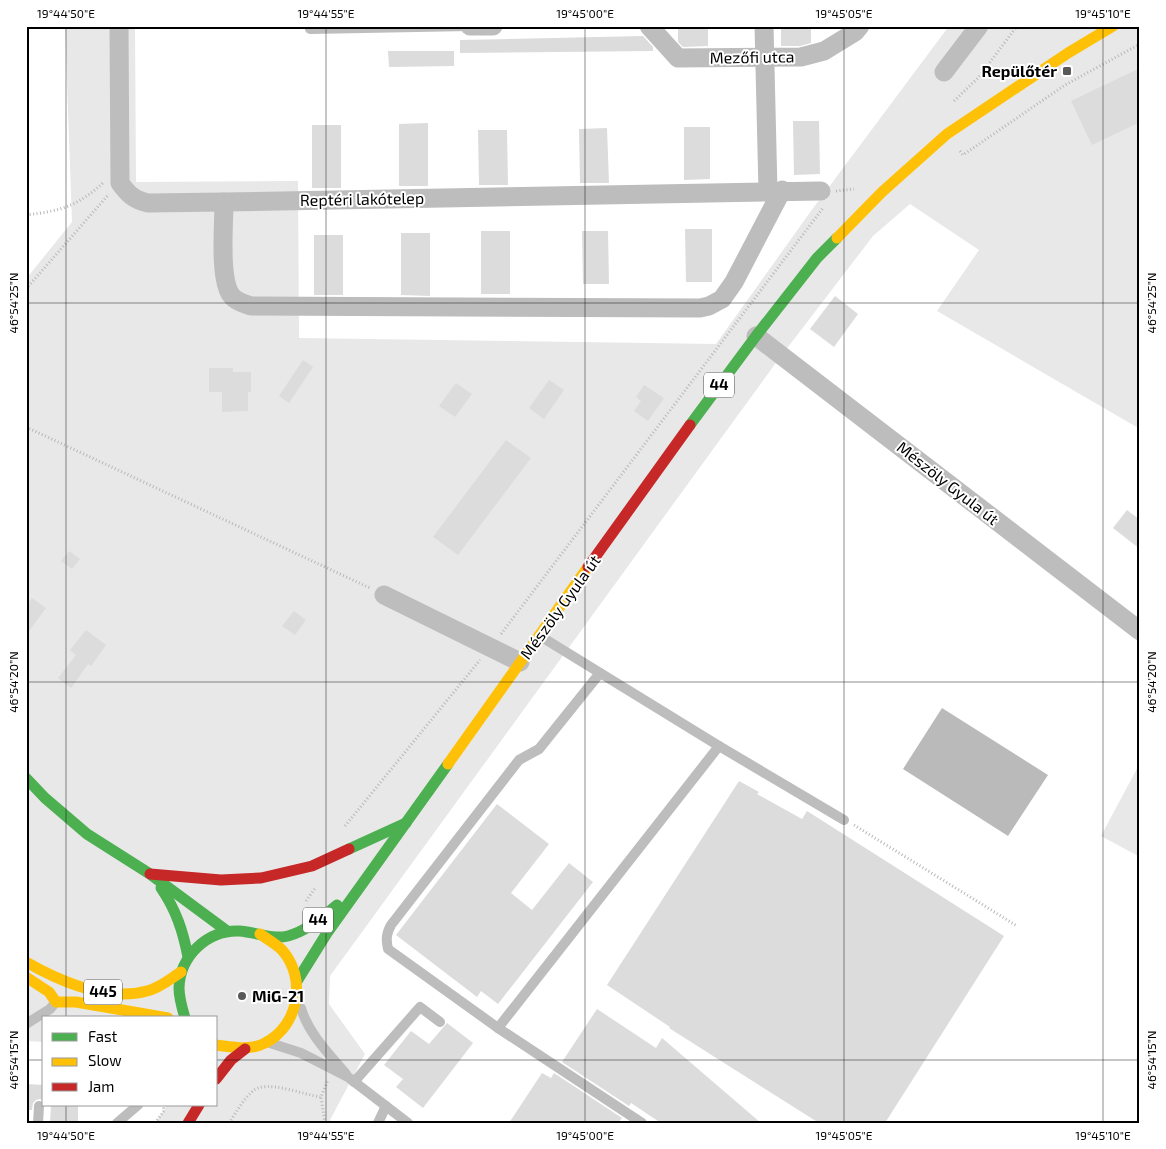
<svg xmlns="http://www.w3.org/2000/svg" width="1166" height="1149" viewBox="0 0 1166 1149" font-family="'Exo 2',sans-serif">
<rect width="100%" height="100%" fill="#fff"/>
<!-- green -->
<g fill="#e8e8e8">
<polygon points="65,26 135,26 136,182 298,181 299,338 716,344 811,211 949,26 1140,26 1140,429 937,311 979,250 910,204 873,236 775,364 330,976 329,1004 365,1054 330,1120 332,1123 155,1123 167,1105 216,1105 216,1018 44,1018 44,1042 26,1041 26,279 72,222"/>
<polygon points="1140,763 1140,857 1101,836"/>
</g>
<!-- water -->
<polygon fill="#bababa" points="942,708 1048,775 1008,836 903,769"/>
<!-- building -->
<g fill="#dcdcdc">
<polygon points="678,26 708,26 708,46 683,47 678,42"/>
<polygon points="781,26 811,26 811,43 800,46 781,46"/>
<polygon points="643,36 653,47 653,51 460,53 460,40"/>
<polygon points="388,51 454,51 454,66 389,67"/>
<polygon points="1140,68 1140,122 1092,145 1071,101"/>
<polygon points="793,121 819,121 820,174 794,175"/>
<polygon points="428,123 428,186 399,186 399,124"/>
<rect x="312" y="125" width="29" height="63"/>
<polygon points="684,127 710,127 710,179 684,180"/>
<polygon points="607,128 609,183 580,183 579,129"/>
<polygon points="478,130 507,130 508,185 479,185"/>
<polygon points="685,229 712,229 712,282 686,282"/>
<rect x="481" y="231" width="29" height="63"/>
<polygon points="582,231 608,231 609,284 583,284"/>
<polygon points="401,233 430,233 430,296 401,295"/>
<rect x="314" y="235" width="29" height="60"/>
<polygon points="835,296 858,314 834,347 810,329"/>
<polygon points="303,360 313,367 289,403 279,396"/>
<polygon points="209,368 233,368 233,372 251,372 251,392 248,392 248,411 222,412 222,392 209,392"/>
<polygon points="549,380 564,390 544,419 529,408"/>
<polygon points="456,383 472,394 455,417 439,406"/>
<polygon points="644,385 664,398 648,421 634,411 641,401 636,397"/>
<polygon points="506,440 531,458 458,555 433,537"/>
<polygon points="1127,510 1140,520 1140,549 1113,528"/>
<polygon points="69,551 80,559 72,569 61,561"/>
<polygon points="32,598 46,608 26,635 26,606"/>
<polygon points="294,611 306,620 295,635 282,626"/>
<polygon points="86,630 106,645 91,666 88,664 71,688 58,678 76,655 70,650"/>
<polygon points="739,781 759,792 757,794 802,819 807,811 1004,936 885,1123 819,1123 669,1028 670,1027 607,985"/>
<polygon points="497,804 549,844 511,893 532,910 569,863 593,882 498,1004 481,991 477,997 396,935"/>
<polygon points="597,1009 656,1048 662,1038 761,1123 661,1123 631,1103 629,1106 562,1062"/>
<polygon points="447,1023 473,1043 423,1108 396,1087 403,1079 384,1065 411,1031 429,1044"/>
<polygon points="542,1073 551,1078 554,1073 622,1118 618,1123 509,1123"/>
<polygon points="26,1084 44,1085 44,1101 40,1099 36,1100 33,1103 32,1110 26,1110"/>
<polygon points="51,1105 78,1105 78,1123 50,1123"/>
</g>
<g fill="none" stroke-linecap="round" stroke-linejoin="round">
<!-- path -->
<g stroke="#b8b8b8" stroke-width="3" stroke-dasharray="1 2.5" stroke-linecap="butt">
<polyline points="954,101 979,77 1017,26"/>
<polyline points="960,151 963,155 1065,85 1140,44"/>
<polyline points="836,191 854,189"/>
<path d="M 26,215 C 61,211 78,206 104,182"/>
<polyline points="26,289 109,194"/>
<polyline points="26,427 370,588"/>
<polyline points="501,634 823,208"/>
<polyline points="854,825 1017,926"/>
<polyline points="345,826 480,660"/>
<polyline points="306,901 316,887"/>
<polyline points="155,1123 164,1111 163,1105"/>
<path d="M 229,1123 C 236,1113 243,1099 253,1091 C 266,1079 304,1095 321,1097"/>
<polyline points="325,1123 321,1097 328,1080"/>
</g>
<!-- lane -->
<g stroke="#bdbdbd" stroke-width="10">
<polyline points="310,29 470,26"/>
<polyline points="540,636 719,746 844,820"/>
<path d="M 600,673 L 539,749 L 519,760 L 391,925 C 386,934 386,940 388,949 L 498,1028 L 642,1123"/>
<path d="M 301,1008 C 308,1033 329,1054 346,1074"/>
<polyline points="26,1024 50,1009 55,1003"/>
<polyline points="498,1028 719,746"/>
<polyline points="270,1043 301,1053 348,1077 408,1123"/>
<polyline points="354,1082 420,1007 440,1022"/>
<polyline points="38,1123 39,1106"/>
<polyline points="117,1123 138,1105"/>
<polyline points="378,1123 386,1106"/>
</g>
<!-- street -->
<g stroke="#bdbdbd" stroke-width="19">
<path d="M 119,26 L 120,183 C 128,194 134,200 148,203 L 224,202 L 821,191"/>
<polyline points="470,26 493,26"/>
<polyline points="649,26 678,58 801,57 824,51 855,32 860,26"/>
<polyline points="764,26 768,191"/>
<polyline points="944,72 979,26"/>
<path d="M 224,202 C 224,224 219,278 231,295 C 235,301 245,304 251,306 L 700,308 L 709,306 L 722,299 L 734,282 L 782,190"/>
<polyline points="756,336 1140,631"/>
<polyline points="384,595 520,662"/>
</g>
<!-- fast -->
<g stroke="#4caf50" stroke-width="11">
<polyline points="690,425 756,336 817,258 837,238"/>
<polyline points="26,778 45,798 87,834 150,874 227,931"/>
<polyline points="349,849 406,823"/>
<path d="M 161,888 C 176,910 183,931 188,957"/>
<polyline points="297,981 327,933 448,764"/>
<path d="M 185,1018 C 182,1008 179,998 179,988 C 180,956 207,930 239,931 C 256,932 272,940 288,936 C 307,931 322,917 337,905"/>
</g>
<!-- slow -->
<g stroke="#ffc107" stroke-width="11">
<polyline points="837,238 882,192 947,134 1068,53 1113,26"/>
<polyline points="448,764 588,567"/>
<path d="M 26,962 C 61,982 107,1002 147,991 C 160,988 170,979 181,972"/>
<polyline points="26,977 49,992 56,1002 76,1002 168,1018"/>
<path d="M 216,1045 C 233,1047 250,1051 265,1043 C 299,1026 307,978 282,950 C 276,944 267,939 260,934"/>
</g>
<!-- jam -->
<g stroke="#c62828" stroke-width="11">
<polyline points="588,567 690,425"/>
<polyline points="150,874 221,880 261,878 312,866 349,849"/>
<polyline points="216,1079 231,1060 245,1049"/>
<polyline points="188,1123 199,1105"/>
</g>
</g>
<!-- ticks -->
<path fill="none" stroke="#000" stroke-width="1" stroke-opacity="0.45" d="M 66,26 L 66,1018M 326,26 L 326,1123M 585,26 L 585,1123M 844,26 L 844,1123M 1103,26 L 1103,1123M 26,303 L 1140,303M 26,682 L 1140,682M 26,1060 L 44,1060M 216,1060 L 1140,1060M 66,1105 L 66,1123"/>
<!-- markers -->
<g fill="#595959" stroke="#fff" stroke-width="2">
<rect x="1062" y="66" width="10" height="10" rx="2.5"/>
<circle cx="242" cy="996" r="5"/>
</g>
<g text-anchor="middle" stroke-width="4" stroke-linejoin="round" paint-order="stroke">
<!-- shield labels -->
<g fill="#fff" stroke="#4c4c4c" stroke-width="1">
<rect x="704" y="372.5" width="30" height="25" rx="4"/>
<rect x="303" y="907.5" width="30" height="25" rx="4"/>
<rect x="84" y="979.5" width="38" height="25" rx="4"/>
</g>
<g font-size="15" font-weight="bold" fill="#000">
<text x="719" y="390">44</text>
<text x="318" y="925">44</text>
<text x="103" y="997">445</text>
</g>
<!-- street labels -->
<g font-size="16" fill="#000" stroke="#fff">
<text transform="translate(752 57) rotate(-1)" y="6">Mezőfi utca</text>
<text transform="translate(362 199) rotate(-1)" y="6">Reptéri lakótelep</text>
<text transform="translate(948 483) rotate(38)" y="6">Mészöly Gyula út</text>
<text transform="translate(560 607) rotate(-54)" y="6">Mészöly Gyula út</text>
</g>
<!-- poi labels -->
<g font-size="16" font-weight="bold" fill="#000" stroke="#fff" text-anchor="end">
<text x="1057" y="77">Repülőtér</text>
<text x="252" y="1002" text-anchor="start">MiG-21</text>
</g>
</g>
<!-- border -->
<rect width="1166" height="1149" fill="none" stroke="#ffffff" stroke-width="55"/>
<!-- legend -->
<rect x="42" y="1016" width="175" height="90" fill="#ffffff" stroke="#999999"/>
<rect x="52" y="1033" width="25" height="8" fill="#4caf50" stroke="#999999"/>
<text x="88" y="1042" font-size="15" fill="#000000">Fast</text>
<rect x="52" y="1058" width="25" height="8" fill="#ffc107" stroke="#999999"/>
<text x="88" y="1066" font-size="15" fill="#000000">Slow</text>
<rect x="52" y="1083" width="25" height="8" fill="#c62828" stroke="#999999"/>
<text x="88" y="1092" font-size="15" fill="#000000">Jam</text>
<rect x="28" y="28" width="1110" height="1094" fill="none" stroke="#000" stroke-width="2"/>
<g font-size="12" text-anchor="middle" fill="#000">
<text x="66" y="18">19°44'50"E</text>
<text x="326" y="18">19°44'55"E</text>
<text x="585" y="18">19°45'00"E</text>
<text x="844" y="18">19°45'05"E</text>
<text x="1103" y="18">19°45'10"E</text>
<text transform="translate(14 303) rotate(-90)" y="4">46°54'25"N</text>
<text transform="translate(1152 303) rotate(-90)" y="4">46°54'25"N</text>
<text transform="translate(14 682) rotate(-90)" y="4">46°54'20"N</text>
<text transform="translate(1152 682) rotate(-90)" y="4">46°54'20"N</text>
<text transform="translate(14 1060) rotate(-90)" y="4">46°54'15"N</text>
<text transform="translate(1152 1060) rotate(-90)" y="4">46°54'15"N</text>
<text x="66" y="1140">19°44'50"E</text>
<text x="326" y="1140">19°44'55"E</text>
<text x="585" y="1140">19°45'00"E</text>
<text x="844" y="1140">19°45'05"E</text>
<text x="1103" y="1140">19°45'10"E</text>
</g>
</svg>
